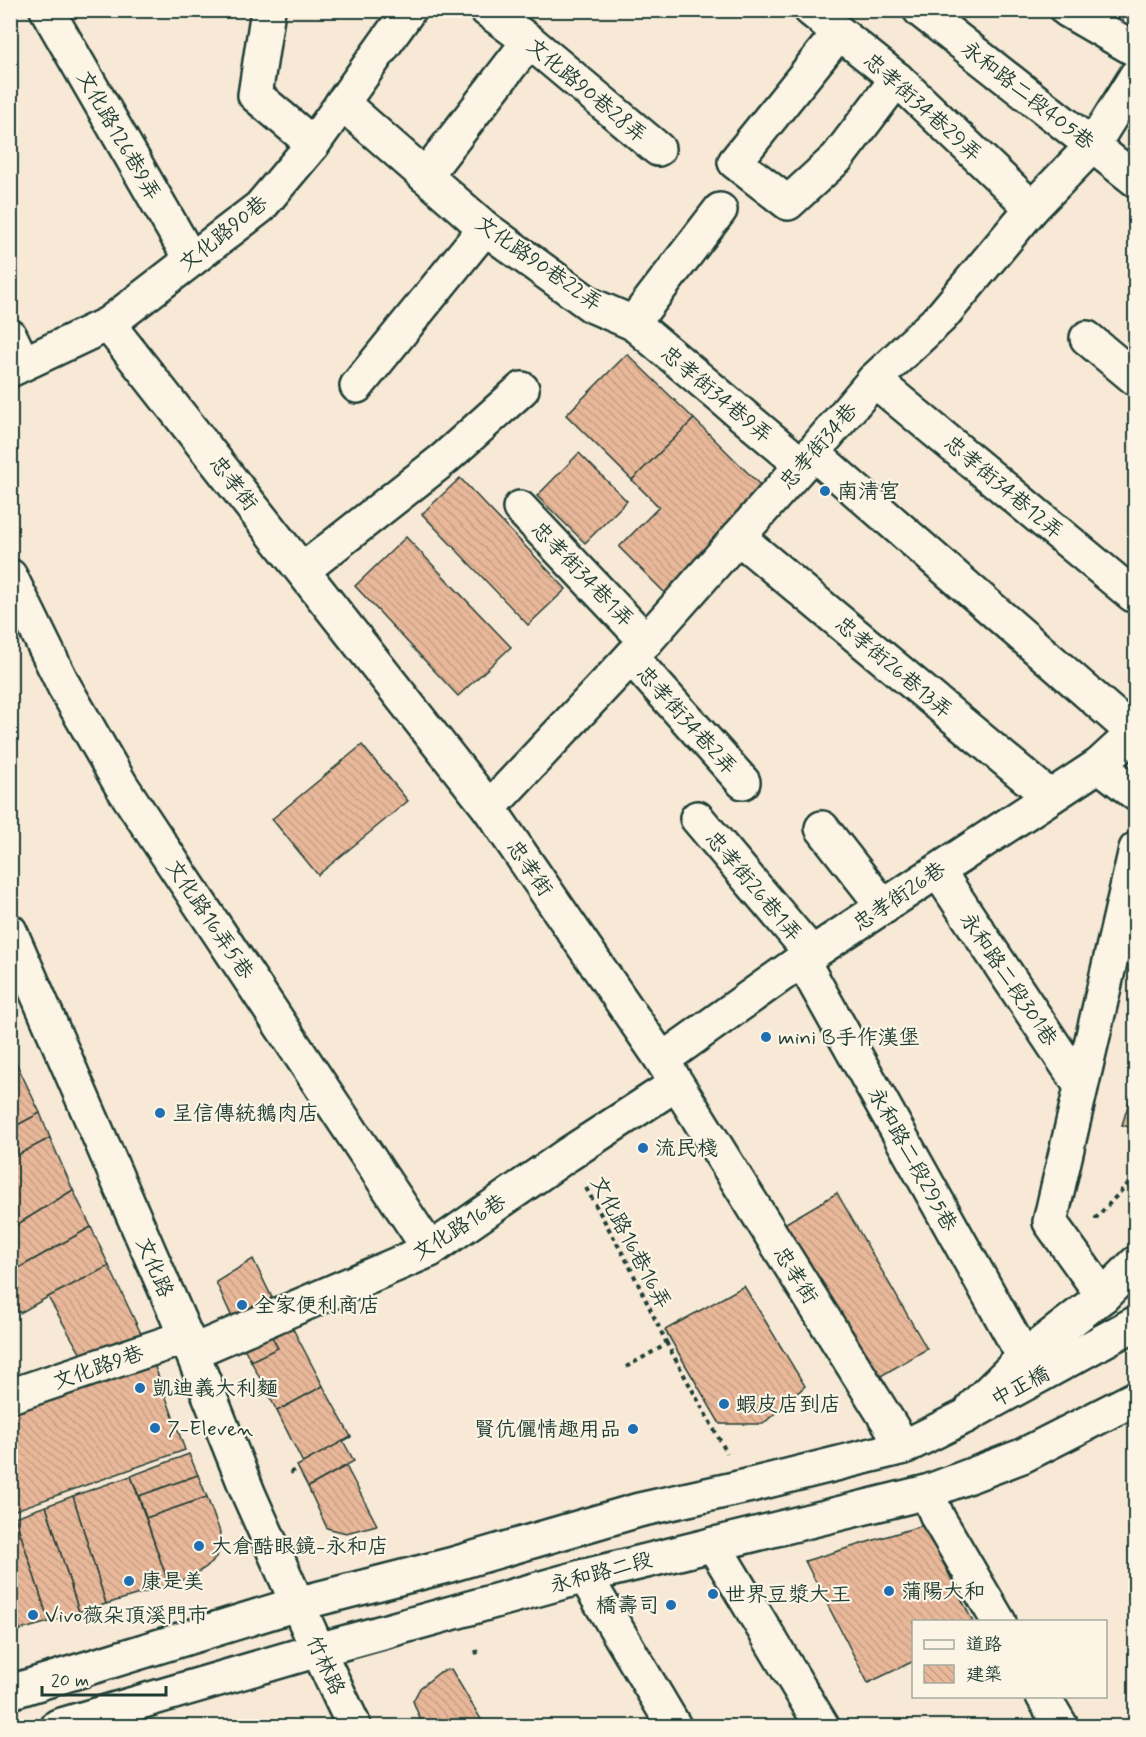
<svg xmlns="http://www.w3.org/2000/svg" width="1146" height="1737" viewBox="0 0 1146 1737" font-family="Mynerve,'LXGW WenKai TC',sans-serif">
<defs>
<pattern id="building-back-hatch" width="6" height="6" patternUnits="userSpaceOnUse" patternTransform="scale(1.5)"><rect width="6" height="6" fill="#e9b89a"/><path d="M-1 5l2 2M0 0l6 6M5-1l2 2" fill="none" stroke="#c79f85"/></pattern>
</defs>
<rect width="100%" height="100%" fill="#f8e9d6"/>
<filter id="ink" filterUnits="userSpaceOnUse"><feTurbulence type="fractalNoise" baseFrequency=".0167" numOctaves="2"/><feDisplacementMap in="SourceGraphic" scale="12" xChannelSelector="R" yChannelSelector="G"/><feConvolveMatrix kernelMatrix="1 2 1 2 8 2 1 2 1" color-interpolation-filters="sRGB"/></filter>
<g filter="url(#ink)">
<!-- building -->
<g fill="url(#building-back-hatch)" stroke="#1f3d34" stroke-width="1.5">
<polygon points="627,354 694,419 632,480 566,415"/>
<polygon points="694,419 767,492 666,594 619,547 659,507 632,480"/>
<polygon points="579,453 627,501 585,543 537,496"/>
<polygon points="460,478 566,589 528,625 422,514"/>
<polygon points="406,537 511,647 458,696 355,586"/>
<polygon points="362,745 408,801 318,875 272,819"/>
<polygon points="10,1050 40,1113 10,1129"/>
<polygon points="1136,1080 1136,1129 1122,1125"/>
<polygon points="40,1113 50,1138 16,1156 10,1144 10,1129"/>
<polygon points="50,1138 73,1190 10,1229 10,1159"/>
<polygon points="73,1190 91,1227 10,1273 10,1229"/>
<polygon points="837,1193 927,1349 869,1383 779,1227"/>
<polygon points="91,1227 109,1266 48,1297 20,1313 10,1299 10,1273"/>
<polygon points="253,1259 277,1308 236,1326 216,1282"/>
<polygon points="109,1266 145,1342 87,1365 48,1297"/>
<polygon points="744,1286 805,1386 763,1424 720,1424 665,1330"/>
<polygon points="265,1322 278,1348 251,1361 238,1336"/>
<polygon points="292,1327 323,1386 277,1411 251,1361 278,1348 272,1337"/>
<polygon points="150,1353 185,1450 10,1512 10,1402"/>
<polygon points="323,1386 351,1437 303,1463 277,1411"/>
<polygon points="343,1441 354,1461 308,1487 297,1466"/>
<polygon points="189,1454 198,1475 139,1496 131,1476"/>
<polygon points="346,1466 377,1525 346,1533 327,1528 308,1487"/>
<polygon points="198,1475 207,1497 146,1518 139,1496"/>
<polygon points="131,1476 169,1585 106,1604 73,1496"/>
<polygon points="73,1496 106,1604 79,1612 46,1506"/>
<polygon points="207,1497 220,1532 218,1554 212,1563 203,1569 190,1577 169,1585 146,1518"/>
<polygon points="46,1506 79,1612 49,1622 15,1517"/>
<polygon points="15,1517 49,1622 20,1630 10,1601 10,1519"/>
<polygon points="924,1525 973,1622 914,1622 914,1661 868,1683 805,1561"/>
<polygon points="10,1601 20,1630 10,1633"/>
<polygon points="451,1669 485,1726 423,1726 413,1701 420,1688 440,1672"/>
<polygon points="255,1723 281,1723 283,1726 256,1726"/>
</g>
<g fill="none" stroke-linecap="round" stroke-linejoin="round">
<defs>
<g id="minor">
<polyline points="47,10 191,260"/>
<polyline points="268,10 255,95 313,144"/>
<polyline points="487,10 529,41 658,149"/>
<polyline points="811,10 897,79 1032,208"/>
<polyline points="920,10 1136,180"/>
<polyline points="1067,10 1136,50"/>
<polyline points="839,33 735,162 788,203 837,158 897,79"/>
<polyline points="342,103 485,228 591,305 633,323 802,465"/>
<polyline points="425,176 529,41"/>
<polyline points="633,323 720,210"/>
<polyline points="108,324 489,808 662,1060 904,1447"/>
<polyline points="10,336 23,363"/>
<polyline points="1087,338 1136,379"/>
<polyline points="10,370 108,324 260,207 313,144 409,10"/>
<polyline points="874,380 1133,595"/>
<polyline points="357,386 485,228"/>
<polyline points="813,453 1134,733"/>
<polyline points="520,508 646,641"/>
<polyline points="738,537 1050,797"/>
<polyline points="303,570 444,459 522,389"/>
<polyline points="10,576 64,686 121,785 430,1250"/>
<polyline points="631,657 743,782"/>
<polyline points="1099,765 1136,794"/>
<polyline points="489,808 646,641 802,465 874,380 941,317 1032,208 1093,145 1136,76"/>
<polyline points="697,818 812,954"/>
<polyline points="822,828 884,907"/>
<polyline points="938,871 1081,1086"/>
<polyline points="10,931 186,1337 249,1495 318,1650 354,1726"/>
<polyline points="802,960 1024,1357"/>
<polyline points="662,1060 802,960 1099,765 1136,731"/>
<polyline points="1103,1296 1050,1222 1136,849"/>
<polyline points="192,1352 430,1250 567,1155 676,1084"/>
<polyline points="10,1396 186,1337"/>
<polyline points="973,1407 1024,1357 1103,1296 1136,1263"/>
<polyline points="927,1492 938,1518 999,1622"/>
<polyline points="713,1544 822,1726"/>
<polyline points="585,1576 674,1726"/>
<polyline points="1043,1696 1061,1726"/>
</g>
<g id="major">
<polyline points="10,1692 297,1604 450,1565 639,1510 747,1486 904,1447 964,1417 1136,1323"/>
<polyline points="58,1726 318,1650 585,1576 927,1492 1022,1456 1136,1398"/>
</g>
</defs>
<!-- minor casing -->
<use href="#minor" stroke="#1f3d34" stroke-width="38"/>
<!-- major casing -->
<use href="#major" stroke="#1f3d34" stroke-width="38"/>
<!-- path -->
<g stroke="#1f3d34" stroke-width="4" stroke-dasharray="4.5 4.5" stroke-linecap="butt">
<polyline points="586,1188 629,1265 667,1344"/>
<polyline points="1095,1219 1136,1175"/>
<polyline points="626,1367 667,1344 727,1453"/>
<polyline points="290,1473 296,1469"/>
<polyline points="476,1650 478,1658"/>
<polyline points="412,1726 416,1724"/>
</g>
<!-- minor -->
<use href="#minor" stroke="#fcf5e5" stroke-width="33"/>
<!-- major -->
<use href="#major" stroke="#fcf5e5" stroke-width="33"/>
</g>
</g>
<!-- markers -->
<g fill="#1f6fb2" stroke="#fcf5e5" stroke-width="2">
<circle cx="825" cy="491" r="6"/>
<circle cx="766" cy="1037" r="6"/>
<circle cx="160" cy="1113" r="6"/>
<circle cx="643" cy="1148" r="6"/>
<circle cx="242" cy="1305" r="6"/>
<circle cx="140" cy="1388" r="6"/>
<circle cx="724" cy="1404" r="6"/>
<circle cx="155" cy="1428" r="6"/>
<circle cx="633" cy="1429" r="6"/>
<circle cx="199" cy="1546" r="6"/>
<circle cx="129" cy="1581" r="6"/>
<circle cx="889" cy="1591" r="6"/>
<circle cx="713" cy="1594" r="6"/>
<circle cx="671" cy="1605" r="6"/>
<circle cx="33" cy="1615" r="6"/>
</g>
<g text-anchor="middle" stroke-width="4.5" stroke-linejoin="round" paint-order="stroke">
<!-- street labels -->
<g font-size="21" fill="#1f3d34" stroke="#fcf5e5">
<text transform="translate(587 90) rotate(40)" y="7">文化路90巷28弄</text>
<text transform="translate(1028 95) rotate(38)" y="7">永和路二段405巷</text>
<text transform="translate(923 107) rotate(42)" y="7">忠孝街34巷29弄</text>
<text transform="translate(119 135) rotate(60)" y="7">文化路126巷9弄</text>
<text transform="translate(223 233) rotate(-39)" y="7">文化路90巷</text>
<text transform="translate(539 263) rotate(35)" y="7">文化路90巷22弄</text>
<text transform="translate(717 394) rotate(40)" y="7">忠孝街34巷9弄</text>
<text transform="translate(818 446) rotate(-49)" y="7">忠孝街34巷</text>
<text transform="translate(234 483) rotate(52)" y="7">忠孝街</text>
<text transform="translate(1004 487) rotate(40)" y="7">忠孝街34巷12弄</text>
<text transform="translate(583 574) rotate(46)" y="7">忠孝街34巷1弄</text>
<text transform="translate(894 667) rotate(40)" y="7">忠孝街26巷13弄</text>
<text transform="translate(687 720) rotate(48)" y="7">忠孝街34巷2弄</text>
<text transform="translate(530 868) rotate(55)" y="7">忠孝街</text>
<text transform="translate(754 886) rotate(50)" y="7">忠孝街26巷1弄</text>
<text transform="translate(899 896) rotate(-34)" y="7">忠孝街26巷</text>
<text transform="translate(210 919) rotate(56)" y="7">文化路16弄5巷</text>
<text transform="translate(1009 979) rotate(56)" y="7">永和路二段301巷</text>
<text transform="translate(913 1159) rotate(61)" y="7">永和路二段295巷</text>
<text transform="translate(459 1227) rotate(-32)" y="7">文化路16巷</text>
<text transform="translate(631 1242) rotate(62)" y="7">文化路16巷16弄</text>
<text transform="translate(155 1267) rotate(67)" y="7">文化路</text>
<text transform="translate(796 1275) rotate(58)" y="7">忠孝街</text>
<text transform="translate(98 1367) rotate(-19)" y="7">文化路9巷</text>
<text transform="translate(1020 1386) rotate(-28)" y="7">中正橋</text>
<text transform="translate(601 1572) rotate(-15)" y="7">永和路二段</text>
<text transform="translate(326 1665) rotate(65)" y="7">竹林路</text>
</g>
<!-- poi labels -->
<g font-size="21" fill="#1f3d34" stroke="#fcf5e5" text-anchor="start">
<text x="837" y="498">南清宮</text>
<text x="778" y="1044">mini B手作漢堡</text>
<text x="172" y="1120">呈信傳統鵝肉店</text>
<text x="655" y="1155">流民棧</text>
<text x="254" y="1312">全家便利商店</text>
<text x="152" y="1395">凱迪義大利麵</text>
<text x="736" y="1411">蝦皮店到店</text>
<text x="167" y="1435">7-Eleven</text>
<text x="621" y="1436" text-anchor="end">賢伉儷情趣用品</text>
<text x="211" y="1553">大倉酷眼鏡-永和店</text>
<text x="141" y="1588">康是美</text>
<text x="901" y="1598">蒲陽大和</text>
<text x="725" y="1601">世界豆漿大王</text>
<text x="659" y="1612" text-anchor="end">橋壽司</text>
<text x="45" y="1622">Vivo薇朵頂溪門市</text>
</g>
</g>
<!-- margin -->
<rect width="1146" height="1737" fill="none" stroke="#fcf5e5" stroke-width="36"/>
<rect x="18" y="18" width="1110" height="1701" fill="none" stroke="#1f3d34" stroke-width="2" filter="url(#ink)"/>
<!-- legend -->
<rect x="912" y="1620" width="195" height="78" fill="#fcf5e5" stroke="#a4ab9e" stroke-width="1.5"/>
<rect x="924" y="1640" width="30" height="9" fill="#fcf5e5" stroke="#a4ab9e" stroke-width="1.5"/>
<text x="966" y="1650" font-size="18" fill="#1f3d34">道路</text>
<rect x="924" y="1665" width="30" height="18" fill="url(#building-back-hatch)" stroke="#a4ab9e" stroke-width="1.5"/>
<text x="966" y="1680" font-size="18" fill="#1f3d34">建築</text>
<!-- scale -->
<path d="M42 1686v9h124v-9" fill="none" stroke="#1f3d34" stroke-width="3"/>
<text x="51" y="1686" font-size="18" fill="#1f3d34" stroke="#fcf5e5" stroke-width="4.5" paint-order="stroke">20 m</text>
</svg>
